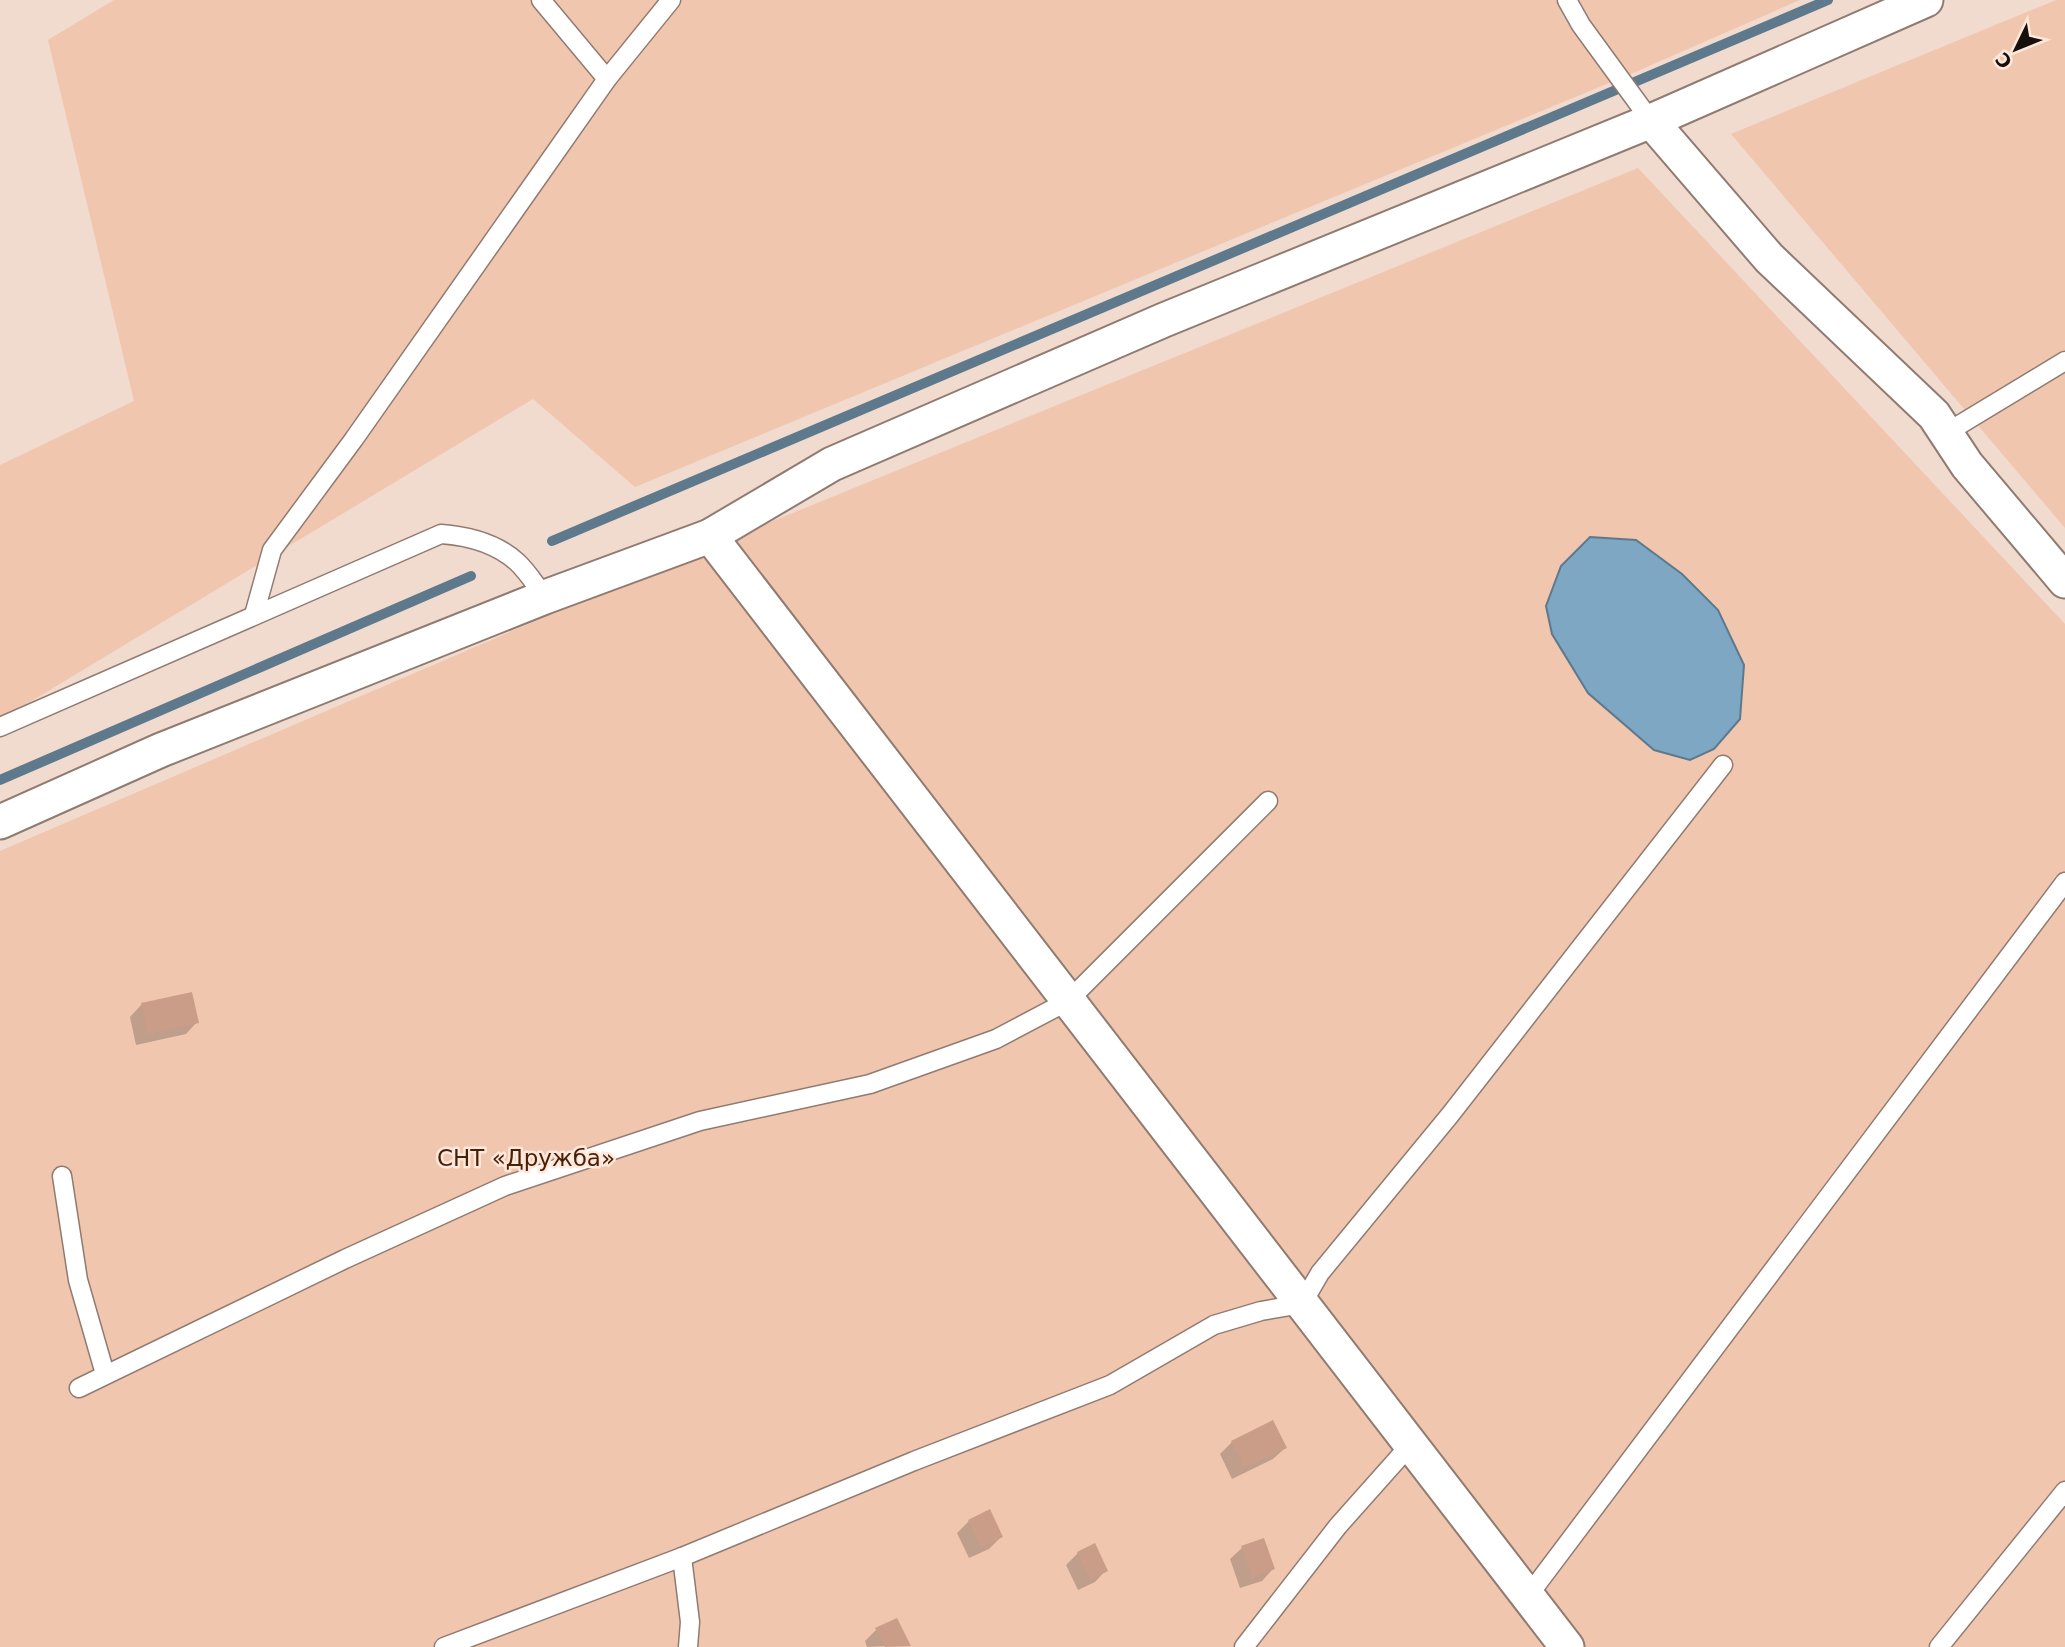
<svg xmlns="http://www.w3.org/2000/svg" width="2065" height="1647" viewBox="0 0 2065 1647" font-family="'DejaVu Sans',sans-serif">
<rect width="100%" height="100%" fill="#f1dace"/>
<!-- green -->
<g fill="#f1c6af">
<polygon points="114,0 1800,0 1633,73 635,487 533,399 0,720 0,465 134,401 48,40"/>
<polygon points="2056,0 2065,0 2065,528 1731,134"/>
<polygon points="1638,168 2065,624 2065,1647 0,1647 0,851 680,559"/>
</g>
<!-- water -->
<polygon fill="#7da7c3" stroke="#5e798c" stroke-width="2" points="1590,537 1636,540 1682,574 1718,610 1744,665 1740,719 1714,749 1690,760 1654,750 1588,693 1552,634 1546,606 1561,566"/>
<!-- shadow -->
<g fill="#0003">
<polygon points="141,1005 197,1022 186,1034 136,1045 130,1017"/>
<polygon points="1232,1442 1285,1448 1273,1459 1232,1479 1220,1454"/>
<polygon points="969,1521 1001,1537 989,1549 969,1558 957,1533"/>
<polygon points="1242,1548 1273,1569 1262,1581 1240,1588 1230,1559"/>
<polygon points="1078,1553 1106,1570 1095,1582 1078,1590 1066,1565"/>
<polygon points="876,1630 909,1645 867,1647 865,1641"/>
</g>
<g fill="none" stroke-linecap="round" stroke-linejoin="round">
<!-- stream -->
<g stroke="#5e798c" stroke-width="10">
<polyline points="552,541 1828,0"/>
<polyline points="0,780 471,576"/>
</g>
</g>
<!-- building -->
<g fill="#c99d87">
<polygon points="192,992 199,1023 147,1034 141,1003"/>
<polygon points="1273,1420 1287,1448 1244,1468 1231,1441"/>
<polygon points="990,1509 1003,1537 981,1548 968,1520"/>
<polygon points="1264,1538 1275,1569 1252,1578 1241,1546"/>
<polygon points="1095,1543 1108,1571 1090,1580 1077,1552"/>
<polygon points="897,1618 911,1646 885,1647 875,1628"/>
</g>
<g fill="none" stroke-linecap="round" stroke-linejoin="round">
<defs>
<g id="service">
<polyline points="541,0 607,79"/>
<polyline points="1567,0 1581,25 1651,121"/>
<polyline points="1946,433 2065,361"/>
<polyline points="254,615 272,550 354,439 607,79 671,0"/>
<path d="M 0,727 L 441,534 C 468,536 496,543 517,562 C 528,572 536,586 545,597"/>
<polyline points="62,1176 78,1280 105,1374"/>
<polyline points="79,1388 345,1259 505,1186 700,1121 870,1084 996,1039 1068,1001 1268,801"/>
<polyline points="682,1557 690,1622 688,1647"/>
<polyline points="1528,1596 2065,882"/>
<polyline points="444,1647 682,1557 914,1461 1110,1385 1214,1325 1261,1311 1302,1304 1320,1273 1450,1115 1723,765"/>
<polyline points="1244,1647 1338,1526 1411,1444"/>
<polyline points="1939,1647 2065,1491"/>
</g>
<g id="minor">
<polyline points="1651,121 1769,258 1934,415 1967,465 2065,581"/>
<polyline points="710,536 1567,1647"/>
<polyline points="0,822 161,750 545,597 710,536 832,464 1164,320 1651,121 1926,0"/>
</g>
</defs>
<!-- service casing -->
<use href="#service" stroke="#907b71" stroke-width="21"/>
<!-- minor casing -->
<use href="#minor" stroke="#907b71" stroke-width="37"/>
<!-- service -->
<use href="#service" stroke="#fff" stroke-width="18"/>
<!-- minor -->
<use href="#minor" stroke="#fff" stroke-width="33"/>
</g>
<g text-anchor="middle" stroke-width="5" stroke-linejoin="round" paint-order="stroke">
<!-- park labels -->
<g font-size="23" fill="#491f05" stroke="#fee7db">
<text x="526" y="1166">СНТ «Дружба»</text>
</g>
</g>
<!-- north arrow -->
<g transform="translate(2016 49) rotate(227)" stroke="#fee7db" stroke-width="5" paint-order="stroke">
<path d="M0-5L12 26L0 18L-12 26Z" fill="#170f0b"/>
<text y="-10" font-size="19" font-weight="bold" text-anchor="middle" fill="#170f0b">С</text>
</g>
</svg>
